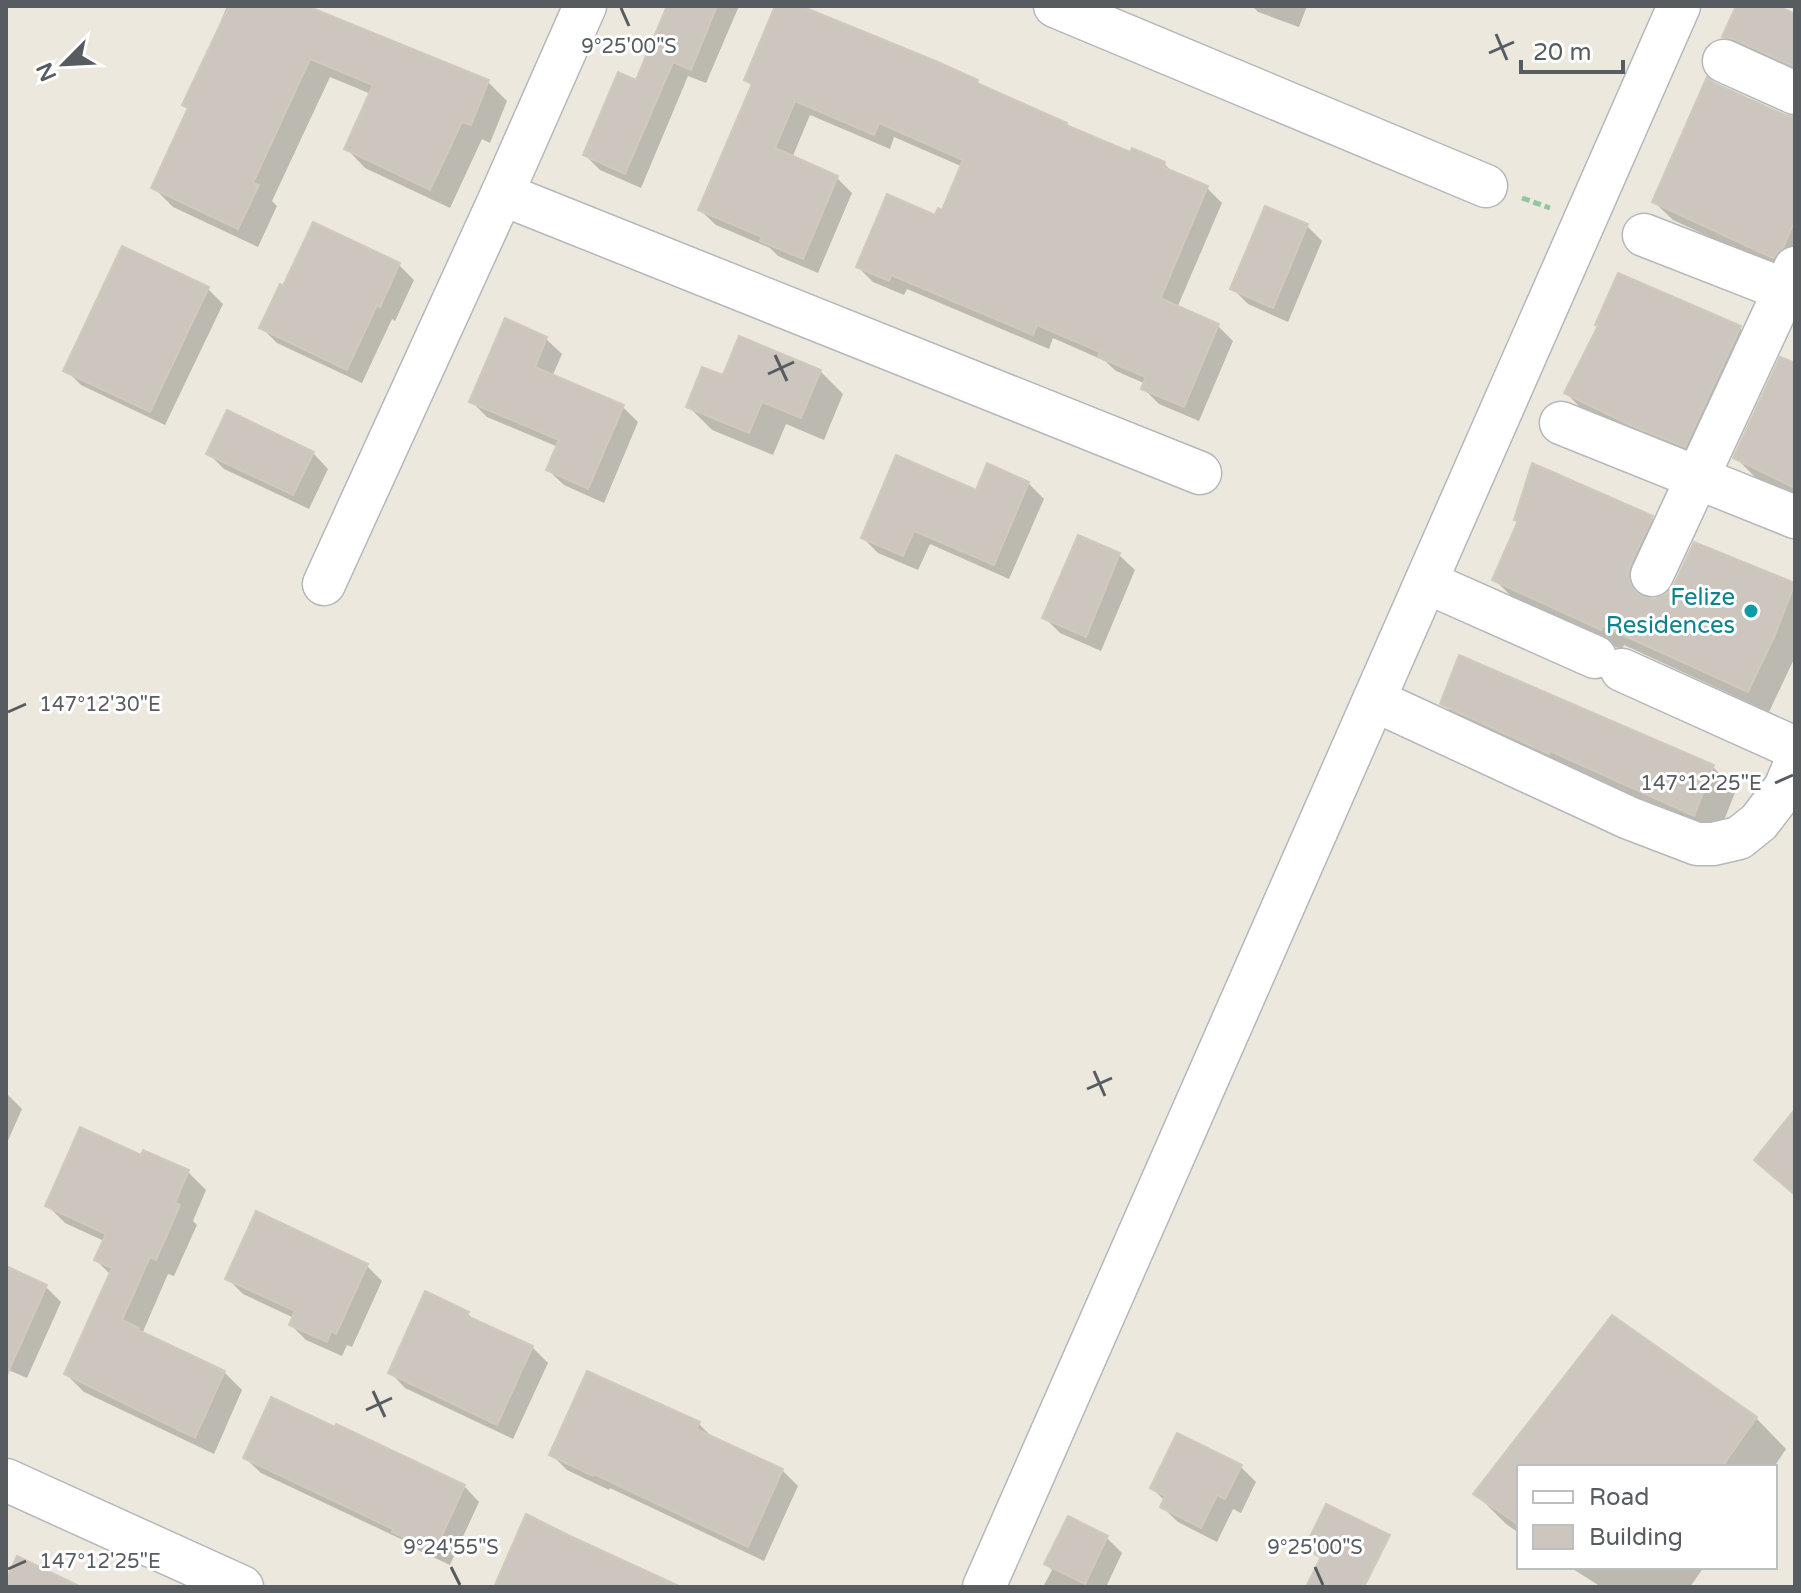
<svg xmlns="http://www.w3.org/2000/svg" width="1801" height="1593" viewBox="0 0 1801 1593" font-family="'Varela Round',sans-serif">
<rect width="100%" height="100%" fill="#ece8de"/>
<!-- shadow -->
<g fill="#0003">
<polygon points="227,6 302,6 488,82 507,101 490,143 482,139 450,208 365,168 346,148 371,94 330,77 272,201 277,206 258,247 173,207 154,188 190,110 223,23 221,21"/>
<polygon points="669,6 739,6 706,83 688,76 641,188 600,170 585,155 637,83"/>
<polygon points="778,6 796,6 977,82 984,89 1066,125 1070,129 1131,154 1164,164 1174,173 1207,188 1222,203 1177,308 1218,326 1233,341 1199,421 1159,404 1144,389 1146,384 1116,371 1105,361 1053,338 1049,349 907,289 904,295 873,282 858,267 943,213 963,167 894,137 890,149 810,115 792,158 837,178 852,193 818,273 778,256 770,248 716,225 700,210 753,86 746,80"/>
<polygon points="1252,6 1307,6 1299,27 1258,12"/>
<polygon points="1738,6 1774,6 1795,16 1795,75 1742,55 1724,37"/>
<polygon points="1785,117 1795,119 1795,272 1792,275 1673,220 1654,202"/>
<polygon points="1307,226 1322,241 1288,322 1248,304 1233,289"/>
<polygon points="399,265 414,280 395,321 392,319 362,383 277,343 262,328"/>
<polygon points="1619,275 1740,328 1755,343 1701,461 1648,440 1581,408 1566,393 1600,327"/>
<polygon points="208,289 223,304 165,425 81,385 66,370"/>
<polygon points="546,339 562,354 552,377 623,407 638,422 604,503 564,485 548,470 558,447 487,417 472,402"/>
<polygon points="1795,365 1795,498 1759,481 1735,457"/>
<polygon points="820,371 843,394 824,440 786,424 773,455 712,430 689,407 724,378"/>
<polygon points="313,453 328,469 309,509 224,469 209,454"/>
<polygon points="1028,483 1044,499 1009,579 930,544 918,570 878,553 863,538 977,492"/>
<polygon points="1652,518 1673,539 1651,586 1648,600 1655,601 1668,596 1675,586 1695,544 1795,586 1795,657 1769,712 1624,645 1622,650 1516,601 1495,580 1520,523 1516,519"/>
<polygon points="1079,538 1119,555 1135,570 1101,651 1060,633 1045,618"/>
<polygon points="1443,704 1713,767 1736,790 1717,838 1466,727"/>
<polygon points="6,1093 22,1109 6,1145"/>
<polygon points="144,1152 188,1172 206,1190 193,1221 197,1225 174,1276 168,1274 142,1334 224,1372 242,1390 214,1454 84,1392 66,1374 111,1275 96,1260 104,1241 65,1223 47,1205 142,1158"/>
<polygon points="367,1266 382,1281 352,1347 347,1345 342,1356 306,1340 291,1325 294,1318 243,1294 228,1279"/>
<polygon points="6,1268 46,1287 61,1302 27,1378 6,1369"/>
<polygon points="468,1314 477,1322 532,1347 548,1363 513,1439 405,1388 390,1372"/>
<polygon points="1613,1317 1756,1418 1786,1449 1774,1467 1519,1467 1519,1533 1506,1524 1476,1494"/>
<polygon points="698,1423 714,1439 782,1470 798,1486 764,1561 610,1488 609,1490 567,1470 552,1455"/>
<polygon points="245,1458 464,1486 479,1502 450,1565 409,1546 403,1540 261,1473"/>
<polygon points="1240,1466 1256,1482 1241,1513 1233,1509 1217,1542 1178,1522 1162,1507 1165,1501 1152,1488"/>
<polygon points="1107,1538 1122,1553 1106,1587 1043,1587 1052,1570 1047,1564"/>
<polygon points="1570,1567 1704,1567 1690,1587 1601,1587"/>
</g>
<!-- building -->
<g fill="#ccc6bf" stroke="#d1c9bc" stroke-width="2">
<polygon points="229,6 307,6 489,80 471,125 462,122 430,190 344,149 373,85 310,59 253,183 259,185 238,229 151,188 188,108 182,105"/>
<polygon points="667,6 717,6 691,70 673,62 625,174 583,155 618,72 636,80"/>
<polygon points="775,6 801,6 938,62 978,80 977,83 1067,123 1066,125 1130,152 1132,148 1165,162 1163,167 1208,186 1161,297 1162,299 1219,324 1184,407 1141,389 1146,377 1098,357 1100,352 1037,325 1033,335 891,275 889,281 856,267 887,194 935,215 938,208 942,210 963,160 879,123 874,135 795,101 775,148 838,176 803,259 760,241 762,237 698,210 752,84 744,80"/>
<polygon points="1736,6 1779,6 1795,14 1795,67 1734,39 1722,37"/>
<polygon points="1707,77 1714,83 1785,115 1795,117 1795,220 1783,248 1773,258 1652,202"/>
<polygon points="1265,206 1308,224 1273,308 1230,289"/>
<polygon points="313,222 400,263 380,307 377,305 347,370 259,328 280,284 283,286"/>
<polygon points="122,246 209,287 150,412 63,371"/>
<polygon points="1618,273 1741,326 1685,447 1630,425 1564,393 1598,326 1595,325"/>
<polygon points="505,318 547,337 535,367 624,405 588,489 546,470 559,440 469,402"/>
<polygon points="739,336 821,370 801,418 762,402 749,433 686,407 702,367 723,375"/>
<polygon points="1780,357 1795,363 1795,488 1733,458"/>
<polygon points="227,410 314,452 293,495 206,454"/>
<polygon points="896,455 976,490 987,463 1029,482 994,565 914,531 903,556 861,538"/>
<polygon points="1532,463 1653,516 1630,565 1628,576 1632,588 1643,597 1655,599 1666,594 1674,585 1694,542 1795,583 1774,637 1748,692 1603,626 1601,630 1492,580 1518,521 1514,520"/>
<polygon points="1078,535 1120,553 1086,637 1042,618"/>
<polygon points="1459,655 1714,765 1694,816 1550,751 1549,754 1440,704"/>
<polygon points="1795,1109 1795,1195 1754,1160"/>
<polygon points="80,1127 141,1155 143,1150 189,1170 175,1203 180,1205 156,1260 150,1257 122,1320 139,1328 138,1330 225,1371 195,1438 64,1374 112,1268 94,1260 106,1234 45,1206"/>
<polygon points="256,1211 368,1264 336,1334 331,1331 327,1342 289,1325 295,1311 225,1279"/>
<polygon points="6,1266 47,1285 6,1377"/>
<polygon points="425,1291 469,1312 467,1316 533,1346 497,1425 388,1373"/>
<polygon points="1612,1315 1757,1417 1722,1467 1519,1467 1519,1525 1473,1494"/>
<polygon points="587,1371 700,1422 696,1429 783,1469 748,1547 594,1474 593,1476 549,1455"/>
<polygon points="271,1397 335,1427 336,1424 465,1485 435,1551 392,1532 393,1529 243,1458"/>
<polygon points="1177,1433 1242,1465 1225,1499 1217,1495 1201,1528 1160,1507 1165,1496 1150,1488"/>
<polygon points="1326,1504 1390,1535 1364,1587 1306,1587 1321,1557 1304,1549"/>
<polygon points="526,1514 570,1536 681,1587 494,1587"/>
<polygon points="1068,1516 1108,1536 1085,1584 1044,1564"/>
<polygon points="17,1556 81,1587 6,1587 6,1580"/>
</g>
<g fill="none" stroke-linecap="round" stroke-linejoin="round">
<defs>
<g id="minor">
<polyline points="1055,6 1486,186"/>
<polyline points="1724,61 1795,93"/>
<polyline points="502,194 1200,473"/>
<polyline points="1644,235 1795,294"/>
<polyline points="1561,423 1795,517"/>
<polyline points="1652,575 1795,268"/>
<polyline points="1426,582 1595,657"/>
<polyline points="324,584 502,194 585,6"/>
<polyline points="1622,670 1795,748"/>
<polyline points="1374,700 1629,818 1697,844 1713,844 1739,838 1759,822 1785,788 1795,764"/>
<polyline points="6,1480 242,1587"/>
<polyline points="984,1587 1679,6"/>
</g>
</defs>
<!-- minor casing -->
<use href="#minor" stroke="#b4b8bc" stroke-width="45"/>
<!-- path -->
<polyline stroke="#91c79d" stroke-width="5" stroke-dasharray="8 4" stroke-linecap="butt" points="1522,198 1550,208"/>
<!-- minor -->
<use href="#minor" stroke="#fff" stroke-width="42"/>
</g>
<!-- ticks -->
<path fill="none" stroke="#575c60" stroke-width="3" d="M 621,8 L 629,26M 1496,34 L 1507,60M 1489,53 L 1514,42M 775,355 L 787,381M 768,374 L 794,362M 8,712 L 26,704M 1775,783 L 1793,775M 1094,1071 L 1105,1096M 1087,1089 L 1112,1078M 373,1391 L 385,1417M 366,1410 L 392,1398M 451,1567 L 460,1585M 1315,1567 L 1323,1585M 8,1569 L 26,1561"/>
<!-- markers -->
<circle fill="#0f9aa8" stroke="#fff" stroke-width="3" cx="1751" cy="611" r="8"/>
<g text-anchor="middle" stroke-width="6" stroke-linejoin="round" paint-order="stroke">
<!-- culture labels -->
<g font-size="24" fill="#0d838f" stroke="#fff" text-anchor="end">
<text x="1735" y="605">Felize<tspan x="1735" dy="28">Residences</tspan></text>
</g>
</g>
<g font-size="20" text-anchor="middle" fill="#575c60" stroke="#fff" stroke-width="6" stroke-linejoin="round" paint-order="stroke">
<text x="629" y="53">9°25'00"S</text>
<text x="100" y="711">147°12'30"E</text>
<text x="1701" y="790">147°12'25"E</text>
<text x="451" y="1554">9°24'55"S</text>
<text x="1315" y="1554">9°25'00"S</text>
<text x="100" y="1568">147°12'25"E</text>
</g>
<!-- border -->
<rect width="1801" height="1593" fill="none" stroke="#575c60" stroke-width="16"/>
<!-- legend -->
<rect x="1517" y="1465" width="260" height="104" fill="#ffffff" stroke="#bcbebf" stroke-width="2"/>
<rect x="1533" y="1491" width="40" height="12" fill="#ffffff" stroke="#bcbebf" stroke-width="2"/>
<text x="1589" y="1505" font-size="24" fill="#575c60">Road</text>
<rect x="1533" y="1525" width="40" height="24" fill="#ccc6bf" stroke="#bcbebf" stroke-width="2"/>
<text x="1589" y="1545" font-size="24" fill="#575c60">Building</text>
<!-- north arrow -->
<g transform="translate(64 64) rotate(246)" stroke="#ffffff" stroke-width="6" paint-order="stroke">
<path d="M0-6L14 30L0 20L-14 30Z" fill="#575c60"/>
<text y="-12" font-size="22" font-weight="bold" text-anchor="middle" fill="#575c60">N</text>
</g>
<!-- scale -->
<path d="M1521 60v12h102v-12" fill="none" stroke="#575c60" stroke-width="4"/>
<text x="1533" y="60" font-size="24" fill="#575c60" stroke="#ffffff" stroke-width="6" paint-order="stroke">20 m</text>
</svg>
